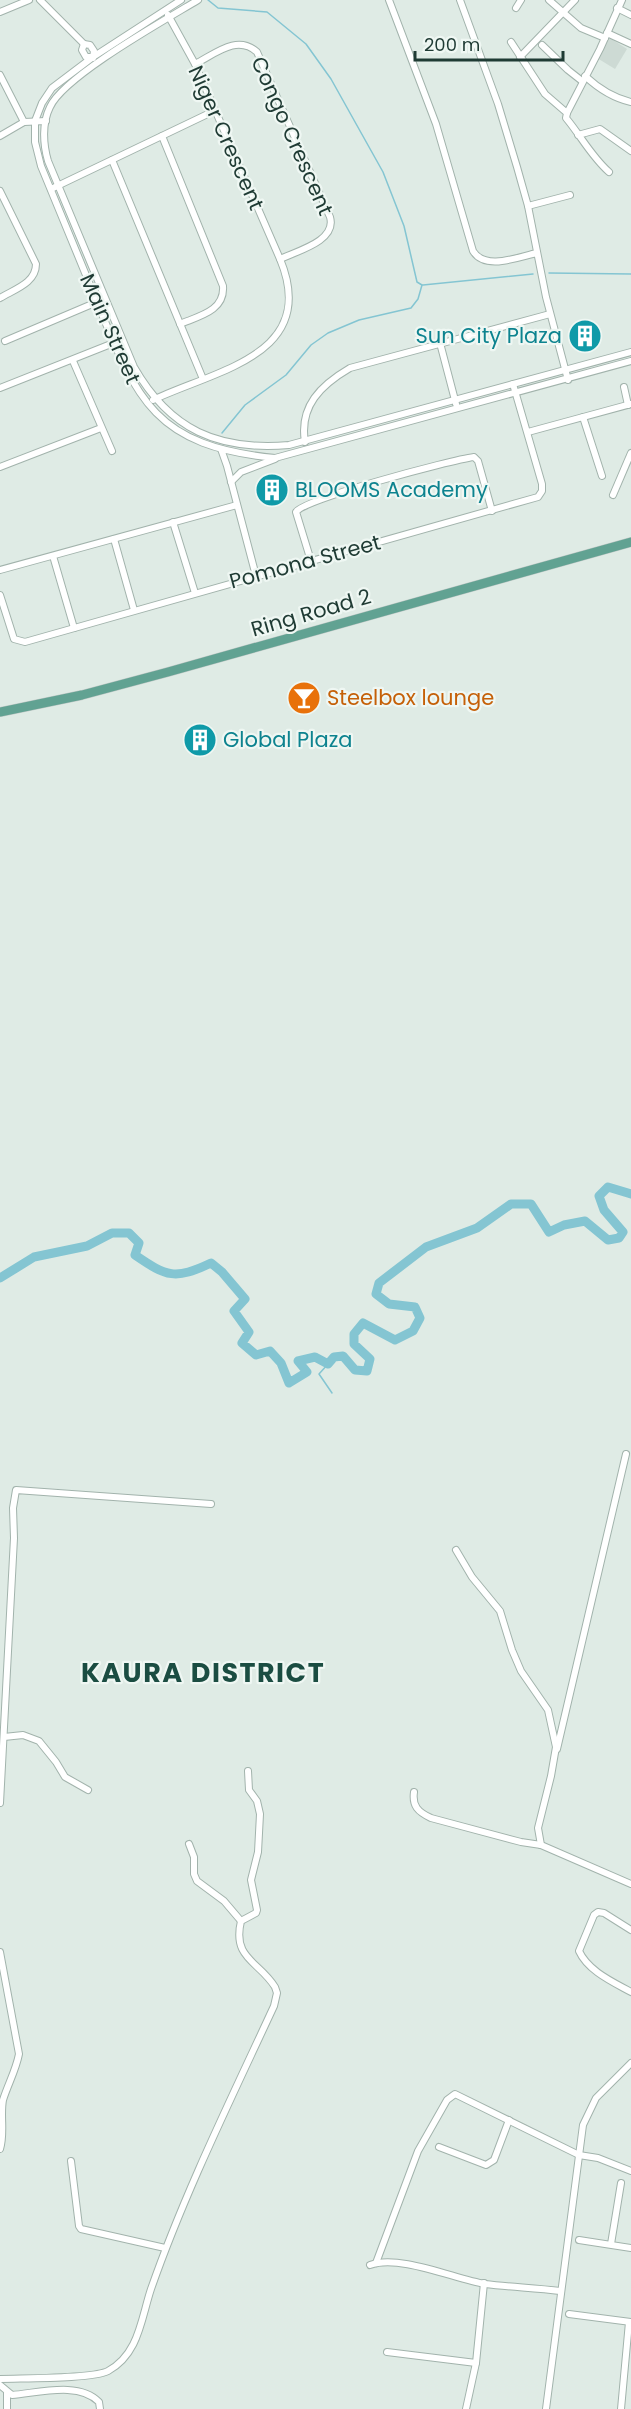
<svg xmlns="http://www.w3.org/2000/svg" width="631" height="2409" viewBox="0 0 631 2409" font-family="Poppins,sans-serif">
<rect width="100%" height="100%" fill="#dfebe5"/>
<!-- built -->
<polygon fill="#cddad4" points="610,38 627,49 615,69 597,58"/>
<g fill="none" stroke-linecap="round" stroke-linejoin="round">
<!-- stream -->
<g stroke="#84c5d2" stroke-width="1.5">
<polyline points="208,0 218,8 267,12 306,44 331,79 383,172 404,226 417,282 422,285"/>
<polyline points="549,273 631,274"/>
<polyline points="423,285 533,274"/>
<polyline points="222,433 245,405 286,375 311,345 328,333 359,320 411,308 418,299 422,285"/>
<polyline points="328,1364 319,1374 332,1393"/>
</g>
<!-- river -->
<path stroke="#84c5d2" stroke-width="9" d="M 0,1278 L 34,1257 L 87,1246 L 112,1233 L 129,1233 L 139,1243 L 135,1255 C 167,1277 175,1280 211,1263 L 222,1272 L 245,1299 L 234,1311 L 249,1332 L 242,1343 L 256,1355 L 270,1351 L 281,1363 L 289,1383 L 307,1372 L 298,1361 L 315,1357 L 328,1364 L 334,1357 L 343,1356 L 355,1370 L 367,1371 L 370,1359 L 354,1344 L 354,1334 L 363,1323 L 395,1340 L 413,1331 L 420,1318 L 415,1307 L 389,1304 L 376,1294 L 379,1283 L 426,1247 L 477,1228 L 511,1204 L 531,1204 L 549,1232 L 564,1225 L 585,1221 L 608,1240 L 619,1238 L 623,1232 L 604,1210 L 599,1196 L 608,1187 L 631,1194"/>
<defs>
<g id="minor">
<polyline points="40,0 84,44"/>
<path d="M 181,0 L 93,57 L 52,88 L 42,103 L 35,121 L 35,142 L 41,166 C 59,210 77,253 95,297 C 137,401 154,446 275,458 L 631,361"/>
<path d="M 198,0 C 165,20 64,76 50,107 C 42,123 43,144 48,161 L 134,367 C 170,430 218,451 289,445 L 631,352"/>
<path d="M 389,0 L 436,124 L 473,251 C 485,271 518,257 537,253"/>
<polyline points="460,0 498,104 517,167 528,206 546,297 568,380"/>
<polyline points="549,0 581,28 605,38"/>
<polyline points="516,8 521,0"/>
<polyline points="617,8 631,15"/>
<polyline points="0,12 29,0"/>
<polyline points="607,33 631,44"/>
<path d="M 511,42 L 545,94 L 567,113 L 566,118 C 581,136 591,156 609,172"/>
<polyline points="542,45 568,70 582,81"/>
<polyline points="92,57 86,57 82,50 84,44 90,45 94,51 93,58"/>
<polyline points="520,57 575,0"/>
<path d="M 195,64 C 215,54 237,34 257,52 L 330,217 C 337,241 297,251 280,259"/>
<polyline points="0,75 24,122"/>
<path d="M 585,76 C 599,89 613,98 631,102"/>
<polyline points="567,113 600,49 622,0"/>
<polyline points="578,135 600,129 631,151"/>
<polyline points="0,136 24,122 46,121"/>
<path d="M 162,136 L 223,286 C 225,311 199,316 180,324"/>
<polyline points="112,160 203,379"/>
<polyline points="51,189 214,111"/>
<path d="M 0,191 L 36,264 C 36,283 15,289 0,298"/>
<polyline points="528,206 570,195"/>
<polyline points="5,341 97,302"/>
<polyline points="440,343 456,404"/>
<polyline points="73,361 112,451"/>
<polyline points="624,387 628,405"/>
<polyline points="0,388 116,342"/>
<path d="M 153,400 C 216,370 320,355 280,259 L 195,64 L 168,15"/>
<polyline points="583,417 602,476"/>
<polyline points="528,432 631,404"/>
<path d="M 305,442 C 299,406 321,385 350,368 L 550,314"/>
<polyline points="221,449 227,466 256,576"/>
<polyline points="0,467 101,428"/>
<polyline points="231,482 241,472 275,459"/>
<polyline points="613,495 631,453"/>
<polyline points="173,522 195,593"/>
<polyline points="114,539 134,610"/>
<polyline points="53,556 74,628"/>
<path d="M 311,561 L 296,512 C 304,499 451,460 474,457 L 478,461 L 492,511"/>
<polyline points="0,570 237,505"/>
<polyline points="0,595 14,639 25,642 538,497 542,491 542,484 513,384"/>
<polyline points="456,1550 472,1577 500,1611 512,1650 521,1671 548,1710 556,1747 551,1776 538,1828 541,1845"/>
<polyline points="4,1737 23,1735 39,1741 56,1762 65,1777 88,1790"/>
<polyline points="557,1749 626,1454"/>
<path d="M 414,1792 C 412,1806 418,1812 431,1818 L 521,1842 L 541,1845 L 631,1884"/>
<polyline points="0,1803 14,1538 13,1508 16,1490 211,1504"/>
<polyline points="189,1844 194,1857 194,1874 197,1881 224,1901 241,1921"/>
<path d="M 631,1930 L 604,1913 L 598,1912 L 594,1915 L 579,1951 C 588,1971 613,1982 631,1992"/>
<path d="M 0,1952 L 19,2054 C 16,2070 8,2084 3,2100 C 0,2116 5,2133 0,2149"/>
<polyline points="439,2147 486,2165 494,2160 509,2120"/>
<polyline points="71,2161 79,2226 81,2229 165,2248"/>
<polyline points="579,2240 631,2248"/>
<polyline points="611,2244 621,2183"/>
<polyline points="376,2263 418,2151 447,2100 455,2094 579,2155 598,2158 631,2171"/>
<path d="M 370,2265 C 399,2254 455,2279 485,2284 C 510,2287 535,2288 560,2291"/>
<polyline points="569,2314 631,2322"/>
<polyline points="387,2352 476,2363"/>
<path d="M 0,2379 C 22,2378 93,2379 108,2371 C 139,2354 141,2319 151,2289 C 185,2192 231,2099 274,2006 L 277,1993 L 275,1987 C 259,1961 232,1959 241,1921 L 256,1913 L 257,1910 L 251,1880 L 258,1852 L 260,1814 L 257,1801 L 249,1790 L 248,1771"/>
<path d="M 0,2385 L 12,2395 C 38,2393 79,2381 99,2402 L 100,2409"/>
<polyline points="7,2409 7,2393"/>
<polyline points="466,2409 476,2363 484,2283"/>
<polyline points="546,2409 583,2125 596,2098 631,2063"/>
<polyline points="621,2409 629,2322"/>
</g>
<polyline id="primary" points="0,712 82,695 168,672 631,542"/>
</defs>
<!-- minor casing -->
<use href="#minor" stroke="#a2b3ac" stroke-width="8"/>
<!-- primary casing -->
<use href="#primary" stroke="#c0c8c6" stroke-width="10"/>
<!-- minor -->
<use href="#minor" stroke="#fff" stroke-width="6"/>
<!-- primary -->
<use href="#primary" stroke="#61a292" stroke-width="9"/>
</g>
<!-- icons -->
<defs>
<symbol id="building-disc" viewBox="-11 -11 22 22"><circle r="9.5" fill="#0f9aa8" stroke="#eff7f3"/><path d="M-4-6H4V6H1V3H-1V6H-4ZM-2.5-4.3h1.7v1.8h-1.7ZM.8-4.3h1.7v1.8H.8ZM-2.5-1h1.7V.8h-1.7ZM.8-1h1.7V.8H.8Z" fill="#fff"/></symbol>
<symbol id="bar-disc" viewBox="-11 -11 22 22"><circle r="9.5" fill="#e8710a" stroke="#eff7f3"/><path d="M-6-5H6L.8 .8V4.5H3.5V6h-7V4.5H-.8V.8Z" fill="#fff"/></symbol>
</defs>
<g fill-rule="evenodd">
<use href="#building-disc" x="566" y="317" width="38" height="38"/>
<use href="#building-disc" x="253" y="471" width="38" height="38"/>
<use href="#bar-disc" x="285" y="679" width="38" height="38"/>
<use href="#building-disc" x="181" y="721" width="38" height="38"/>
</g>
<g text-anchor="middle" stroke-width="4.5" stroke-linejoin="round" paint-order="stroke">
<!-- street labels -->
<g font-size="21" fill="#1f3b34" stroke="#eff7f3">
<text transform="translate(292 136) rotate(66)" y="7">Congo Crescent</text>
<text transform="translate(226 138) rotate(66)" y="7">Niger Crescent</text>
<text transform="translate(110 329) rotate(66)" y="7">Main Street</text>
<text transform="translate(305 562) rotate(-15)" y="7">Pomona Street</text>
<text transform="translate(311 613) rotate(-16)" y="7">Ring Road 2</text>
</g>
<!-- culture labels -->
<g font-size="21" fill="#0d838f" stroke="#eff7f3" text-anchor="start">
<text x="562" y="343" text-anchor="end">Sun City Plaza</text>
<text x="295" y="497">BLOOMS Academy</text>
<text x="223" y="747">Global Plaza</text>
</g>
<!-- food labels -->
<g font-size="21" fill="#c56008" stroke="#eff7f3" text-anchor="start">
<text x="327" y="705">Steelbox lounge</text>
</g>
<!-- district labels -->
<g font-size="27" font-weight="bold" letter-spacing="1.5" fill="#1b4d42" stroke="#eff7f3">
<text x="203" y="1682">KAURA DISTRICT</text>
</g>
</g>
<!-- scale -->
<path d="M415 51v9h148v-9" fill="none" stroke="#1f3b34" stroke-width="3"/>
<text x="424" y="51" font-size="18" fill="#1f3b34" stroke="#eff7f3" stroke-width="4.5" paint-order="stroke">200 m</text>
</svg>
